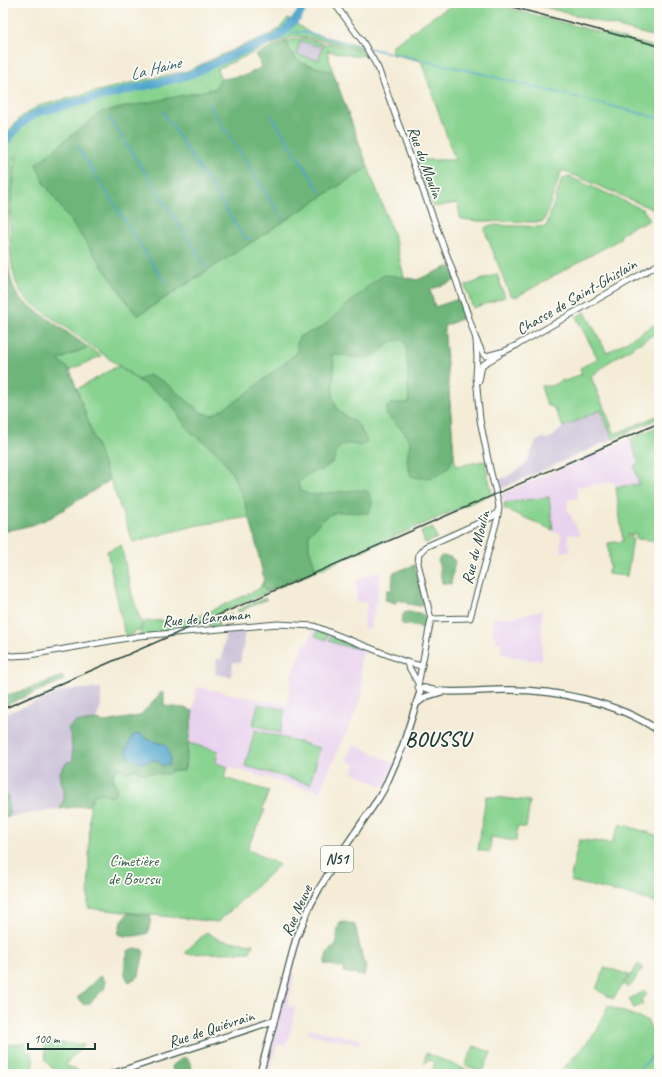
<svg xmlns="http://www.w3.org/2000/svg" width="662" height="1077" viewBox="0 0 662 1077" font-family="Caveat,sans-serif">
<rect width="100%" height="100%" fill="#fdfcf7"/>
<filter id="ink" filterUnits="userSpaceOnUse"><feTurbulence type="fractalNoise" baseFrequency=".025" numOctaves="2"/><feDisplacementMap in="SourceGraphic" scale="8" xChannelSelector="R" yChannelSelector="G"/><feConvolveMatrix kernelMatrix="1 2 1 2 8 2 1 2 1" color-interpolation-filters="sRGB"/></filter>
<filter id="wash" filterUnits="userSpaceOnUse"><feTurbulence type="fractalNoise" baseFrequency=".012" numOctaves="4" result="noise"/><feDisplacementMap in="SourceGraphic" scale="16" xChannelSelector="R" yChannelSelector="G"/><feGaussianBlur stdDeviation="0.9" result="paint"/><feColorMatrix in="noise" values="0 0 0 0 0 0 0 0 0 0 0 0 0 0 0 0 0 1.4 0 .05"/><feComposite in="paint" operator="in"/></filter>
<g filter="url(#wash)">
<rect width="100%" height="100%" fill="#f4ecd7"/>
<!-- built -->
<g fill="#e8d2ee">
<polygon points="630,439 639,464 634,466 639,485 616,487 615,482 576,487 578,498 567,500 568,510 580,535 568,534 569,551 561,552 561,533 553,532 549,497 504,503 502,494"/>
<polygon points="377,572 381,573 379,585 371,629 363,627 367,603 356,601 357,594 356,581"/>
<polygon points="542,610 542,660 528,660 528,658 511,657 511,655 501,654 501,642 496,642 496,636 493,636 493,618 515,617"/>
<polygon points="314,626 365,647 360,664 363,691 351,723 319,792 216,764 218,751 188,743 197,687 287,705 294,665 297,665 305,642 308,643"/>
<polygon points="354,744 395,764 385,787 352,772 356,765 346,760"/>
<polygon points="288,970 295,972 287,1006 295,1007 292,1026 286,1046 277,1045 270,1074 260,1074"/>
<polygon points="309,1029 360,1039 359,1044 308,1034"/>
</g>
<!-- industrial -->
<g fill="#c9bfd7">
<polygon points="300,41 319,46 324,43 327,43 322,47 319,60 297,55"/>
<polygon points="601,410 613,439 498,490 496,481 508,476 525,465 536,442 542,438 547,439 552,437 563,427"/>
<polygon points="243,627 244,637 243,643 244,643 240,663 233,662 231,677 215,674 217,659 222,659 226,629"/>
<polygon points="101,688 101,706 96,720 76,722 68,728 71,736 73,761 61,781 64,790 64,799 60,809 9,817 8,798 3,788 3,715 65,690"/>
</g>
<!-- green -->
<g fill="#88d390" stroke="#548862">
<path d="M 453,3 L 489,3 L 659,48 L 659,212 L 562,170 L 544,221 L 541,222 L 477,221 L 462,219 L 460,218 L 458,203 L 433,207 L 416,160 L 455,160 L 421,61 L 391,54 L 393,45 C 405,38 415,29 427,21 C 436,14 444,12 453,3 Z"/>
<polygon points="530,3 659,3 659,38"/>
<path d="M 288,18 L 311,34 L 364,47 L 364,49 L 358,49 L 327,41 L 298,36 L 289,38 L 255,52 L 217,69 L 221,79 L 214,89 L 165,100 L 137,316 L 368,167 L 394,236 L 404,277 L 417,280 L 450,266 L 456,280 L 430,290 L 435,307 L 462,298 L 468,316 L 444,326 L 454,456 L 456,466 L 485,461 L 492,494 L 172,634 L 139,636 L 143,624 L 147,621 L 185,620 L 195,618 L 259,589 L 263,582 L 264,578 L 250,517 L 198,525 L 133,542 L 111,482 L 103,466 L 77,389 L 118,366 L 139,381 L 139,380 L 27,300 C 0,276 12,193 17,158 L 19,154 L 17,154 L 15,158 L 6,241 L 3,237 L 3,137 L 21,117 L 38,106 L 134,82 L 187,71 L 239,47 L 271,34 L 279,29 Z"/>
<polygon points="302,38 324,43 319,46 300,41 297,55 319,60 322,47 327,43 361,51 368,55 355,56 327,51 333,72 305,64 294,58 286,41"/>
<polygon points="567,177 570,177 642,209 648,216 648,221 641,225 637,224 621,234 620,239 516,297 510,295 485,231 486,227 491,225 546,227 562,179"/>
<polygon points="497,274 505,297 473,308 465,286"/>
<polygon points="585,312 607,353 659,322 659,331 609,362 591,377 615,434 659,415 659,418 613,439 601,410 563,427 554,408 547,405 541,386 551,386 564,380 565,381 582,374 580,368 598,359 576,317"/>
<polygon points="88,347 101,356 70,370 58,360"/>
<polygon points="659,426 659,541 636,539 636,533 634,533 633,535 627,535 627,538 633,538 627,576 608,574 608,569 610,568 608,543 623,541 616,487 639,484 634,466 639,464 630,439"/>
<polygon points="549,497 553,530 505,509 504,503"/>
<polygon points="432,527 437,538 425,543 421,532"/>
<polygon points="121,545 132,594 140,620 143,621 139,631 137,630 133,634 125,636 107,551"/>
<polygon points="266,598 266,600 249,607 241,612 238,612 237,610"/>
<polygon points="231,613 232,617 228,617 228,620 218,621 219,626 210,628 209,622"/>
<polygon points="317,631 328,635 326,640 315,636"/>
<polygon points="331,636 355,646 354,648 348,646 347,647 329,641"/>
<polygon points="258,704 285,710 280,733 253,725"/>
<polygon points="255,730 320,748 310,784 245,766"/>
<path d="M 188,743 L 218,751 L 216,763 L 228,767 L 224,778 L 269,791 L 262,809 L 265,810 L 247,849 L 279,865 L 218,922 L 88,908 L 90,805 L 93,796 C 101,791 104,793 111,797 L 115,782 C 112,776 113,773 117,769 L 131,771 L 136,769 L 141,773 L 167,774 L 172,771 L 180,771 L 185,768 Z"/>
<polygon points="486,796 530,801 526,828 517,826 516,841 491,837 490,852 478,850"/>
<polygon points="620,824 659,836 659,904 634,896 570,881 579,840 604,842 611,844"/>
<polygon points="207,932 219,940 253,944 250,952 187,954 185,952"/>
<polygon points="638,964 643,967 632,984 628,988 624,985"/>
<polygon points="605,967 629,975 613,999 596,989"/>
<polygon points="645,991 647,995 641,999 643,1004 634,1008 629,999"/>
<polygon points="608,1006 648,1021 655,1038 657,1040 659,1038 659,1070 656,1074 558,1074 597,1031"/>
<polygon points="44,1041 84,1045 65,1065 76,1069 80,1074 57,1074 46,1061"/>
<polygon points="26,1043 27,1053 32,1052 35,1074 4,1074 3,1045"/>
<polygon points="474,1046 491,1052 483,1072 465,1065"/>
<polygon points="426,1053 477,1074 432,1074 434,1062 428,1060 424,1064"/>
</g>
<!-- forest -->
<g fill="#6eb57a" stroke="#467957" fill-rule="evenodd">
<polygon points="286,41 294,58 305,64 333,72 368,167 137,316 44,183 36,164 101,112 214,89 221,79 246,75 262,67 256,55"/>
<path d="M 3,241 C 10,260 7,283 20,299 L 88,347 L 58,360 L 70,370 L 109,481 L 50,518 L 32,525 L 3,532 Z"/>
<path d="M 450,266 L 456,280 L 430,290 L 435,307 L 462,298 L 468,316 L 444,326 L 454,456 C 452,460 451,464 448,467 C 441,478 422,480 411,476 L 407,460 L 410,442 L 404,432 L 386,414 L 387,407 L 392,403 L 409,403 L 406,344 L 401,340 L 390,342 L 379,353 L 366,358 L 331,354 C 338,368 329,391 335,404 C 339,414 348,417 356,423 C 361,428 364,435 367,442 L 361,446 C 349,443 344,442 335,452 L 334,461 L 322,470 L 309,473 L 298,483 L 301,491 L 310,495 L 359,490 L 367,491 C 373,499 373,503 369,513 L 336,512 L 324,518 L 309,534 L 309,548 L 316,570 L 267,592 L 262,586 L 264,578 L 262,570 C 253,531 245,483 216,452 C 207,443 195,437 186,427 C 181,421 178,413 173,407 C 165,396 150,389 139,381 L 139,380 L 148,375 L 163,381 L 202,413 L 212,415 L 238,400 L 297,353 L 297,341 L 300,336 L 321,328 L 371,284 L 384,275 L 396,276 L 417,280 Z"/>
<polygon points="441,556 451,557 455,561 451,584 442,583 438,559"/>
<polygon points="414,565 424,605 420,606 408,604 408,602 397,600 396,603 385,600 387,590 392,590 393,573"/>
<path d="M 407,612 C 415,612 422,612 427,618 L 425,628 L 402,624 L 401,620 L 404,613 Z"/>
<polygon points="62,676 64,680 3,706 3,696 28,689"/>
<path d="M 161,692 L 164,694 L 164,706 L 185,708 L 193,711 L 184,771 L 172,771 L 167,774 L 150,773 L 146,774 L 136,769 L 126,772 L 121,768 L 117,769 C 110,775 114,781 117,789 L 115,794 L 111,797 C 104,793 101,791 93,796 L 90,805 L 60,809 L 64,799 L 64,790 L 61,781 L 60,772 L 67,762 L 73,761 L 71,736 L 68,728 L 76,722 L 96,720 L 105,722 L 139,716 L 155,700 ZM 141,734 C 146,740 155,743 163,743 C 169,751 171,755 169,765 L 153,760 L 141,763 L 126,750 L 133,735 Z"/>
<polygon points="3,788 8,798 9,817 3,818"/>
<path d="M 128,913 L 150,915 L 151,918 L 148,933 C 139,936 127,938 118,934 L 121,922 Z"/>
<polygon points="345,922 355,925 363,961 366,967 364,976 343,972 344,968 324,964 327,953 336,944 338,928 340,923"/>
<path d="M 131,949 L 142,949 L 144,951 L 139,976 L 129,982 C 121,972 125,962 128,951 Z"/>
<polygon points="101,975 105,981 105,988 90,1003 84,1005 77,998"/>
<path d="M 186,1057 C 191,1061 191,1068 191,1074 L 173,1074 L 172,1066 C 176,1063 181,1058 186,1057 Z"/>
</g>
<!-- water -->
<path fill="#50a5cc" stroke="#387180" d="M 141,734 C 148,743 159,741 167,746 L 170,758 L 169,765 L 161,765 L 159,761 L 153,760 L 141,763 L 130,759 L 126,750 L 133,735 Z"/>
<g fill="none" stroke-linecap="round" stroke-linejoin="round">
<!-- stream -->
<g stroke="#50a5cc" stroke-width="1.5">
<polyline points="282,33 304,32 365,47"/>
<polyline points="368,48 462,69 659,118"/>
<polyline points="208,103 282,218"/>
<polyline points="163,112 242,234 246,238 250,239"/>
<polyline points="271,115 321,193"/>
<polyline points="109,117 207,268"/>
<polyline points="78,148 165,283"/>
<polyline points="636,1074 659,1048"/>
</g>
<!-- river -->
<polyline stroke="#50a5cc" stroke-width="8" points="3,145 21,124 39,112 190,75 235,54 278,37 298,17 306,3"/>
</g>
</g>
<g filter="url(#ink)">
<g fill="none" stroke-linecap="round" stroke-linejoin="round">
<defs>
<g id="secondary">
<polyline points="334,3 363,42 378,68 456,280 476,339 483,354"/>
<polyline points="486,356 505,351 517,345 659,264"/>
<polyline points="482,365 499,355"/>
<polyline points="479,381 482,365"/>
<polyline points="431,619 470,618 497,520 499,508 498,501 490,469 480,420 476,377 477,358 476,340"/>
<polyline points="3,654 12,656 30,655 139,636 278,624 314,626 406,662 421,666"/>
<polyline points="406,662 418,683"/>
<polyline points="420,692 418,687 419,680 431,619 418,563 419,554 425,547 492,517 497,513 498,510"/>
</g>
<g id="primary">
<polyline points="416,704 425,697 441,692"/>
<polyline points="112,1074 273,1021"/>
<path d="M 260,1074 L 296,939 L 311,904 L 319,889 L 341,853 L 378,799 L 385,787 L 402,748 L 421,689 L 424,688 C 447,695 480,690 504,690 C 554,689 618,702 659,731"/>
</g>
</defs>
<!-- secondary casing -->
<use href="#secondary" stroke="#3f574c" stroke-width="7"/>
<!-- primary casing -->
<use href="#primary" stroke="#3f574c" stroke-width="8"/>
<!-- secondary -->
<use href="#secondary" stroke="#fff" stroke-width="5"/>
<!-- primary -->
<use href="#primary" stroke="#fff" stroke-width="5.5"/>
<!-- rail -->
<g stroke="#1f3d34" stroke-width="1.5">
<polyline points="497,3 659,46"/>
<polyline points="3,709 659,423"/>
</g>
</g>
</g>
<g text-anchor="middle" stroke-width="3.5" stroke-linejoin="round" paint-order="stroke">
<!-- shield labels -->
<rect fill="#fdfcf7" stroke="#62766e" stroke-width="1" x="321" y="846" width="32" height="26" rx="3"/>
<g font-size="15" font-weight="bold" fill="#1f3d34">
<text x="337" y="864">N51</text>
</g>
<!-- street labels -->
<g font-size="16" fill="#1f3d34" stroke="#fdfcf7">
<text transform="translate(426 162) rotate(70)" y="6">Rue du Moulin</text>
<text transform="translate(576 296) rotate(-30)" y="6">Chasse de Saint-Ghislain</text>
<text transform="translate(475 547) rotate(-76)" y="6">Rue du Moulin</text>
<text transform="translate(206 617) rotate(-5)" y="6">Rue de Caraman</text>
<text transform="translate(296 910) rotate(-66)" y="6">Rue Neuve</text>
<text transform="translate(211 1028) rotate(-18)" y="6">Rue de Quiévrain</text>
</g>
<!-- park labels -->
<g font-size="16" fill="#39624b" stroke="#fdfcf7">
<text x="134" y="866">Cimetière<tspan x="134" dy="18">de Boussu</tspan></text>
</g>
<!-- water labels -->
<g font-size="17" font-style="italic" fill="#306169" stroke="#fdfcf7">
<text transform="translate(155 68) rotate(-14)" y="6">La Haine</text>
</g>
<!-- district labels -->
<g font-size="20" font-weight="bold" letter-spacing="1" fill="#1f3d34" stroke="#fdfcf7">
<text x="438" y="746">BOUSSU</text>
</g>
</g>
<!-- margin -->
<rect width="662" height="1077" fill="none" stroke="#fdfcf7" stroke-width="16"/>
<!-- scale -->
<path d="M28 1043v6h67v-6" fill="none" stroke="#1f3d34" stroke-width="2"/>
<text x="34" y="1043" font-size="12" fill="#1f3d34" stroke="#fdfcf7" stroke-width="3" paint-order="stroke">100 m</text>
</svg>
